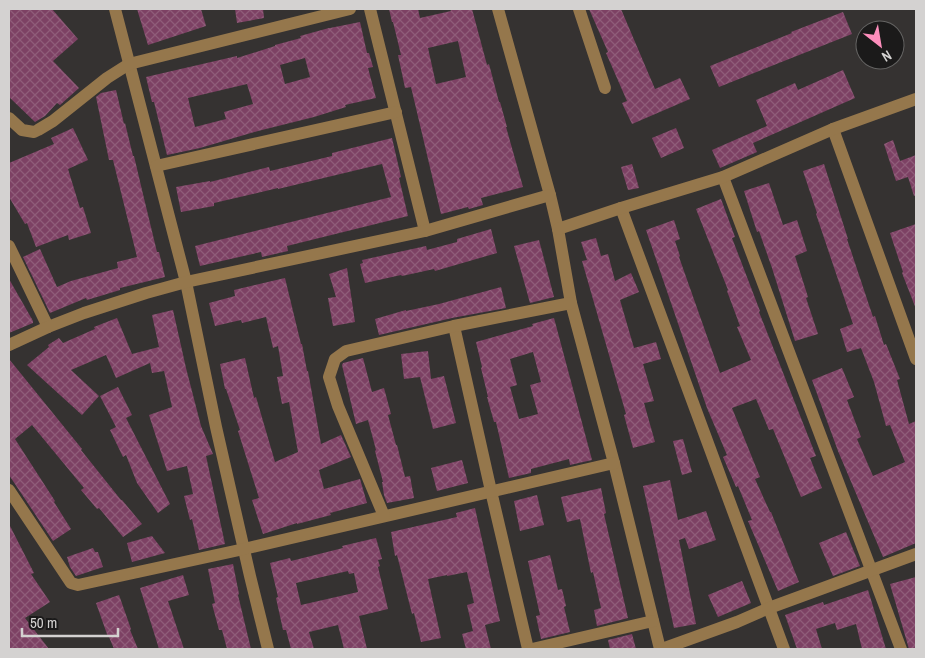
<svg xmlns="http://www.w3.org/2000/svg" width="925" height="658" viewBox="0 0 925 658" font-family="'Archivo Narrow',sans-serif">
<defs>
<pattern id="building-cross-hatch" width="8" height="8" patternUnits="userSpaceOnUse" patternTransform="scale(1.25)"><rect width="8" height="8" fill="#7d4164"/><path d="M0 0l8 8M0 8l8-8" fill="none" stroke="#8f5c79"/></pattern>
</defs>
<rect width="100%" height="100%" fill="#353231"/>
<!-- building -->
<g fill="url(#building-cross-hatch)" fill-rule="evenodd">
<polygon points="9,9 52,9 78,39 53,61 79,88 60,105 57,103 45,116 35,122 9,97"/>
<polygon points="137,9 201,9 206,26 148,45"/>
<polygon points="235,9 263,9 264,18 237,23"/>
<path d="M 389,9 L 418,9 L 420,18 L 451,11 L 450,9 L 472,9 L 487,65 L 489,64 L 499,102 L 500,102 L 507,127 L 506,127 L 523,187 L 481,198 L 483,205 L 469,209 L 468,207 L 441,214 L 411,87 L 405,88 L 398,55 L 401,55 L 393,22 L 392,22 ZM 458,41 L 466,77 L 436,84 L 428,48 Z"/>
<polygon points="589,9 621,9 655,89 680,78 690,99 632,124 622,103 627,101 606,53 608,52"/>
<polygon points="843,12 852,34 719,87 710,66 792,33 791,32"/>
<path d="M 360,22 L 367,53 L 369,53 L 373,67 L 368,68 L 376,98 L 345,105 L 346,107 L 314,117 L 258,131 L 200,148 L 167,155 L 154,102 L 152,102 L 146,77 L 237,56 L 237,58 L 275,46 L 275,45 L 301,38 L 300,36 L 329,28 L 330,28 ZM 305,58 L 310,77 L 285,84 L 280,65 ZM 247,84 L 253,104 L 224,112 L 226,119 L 195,127 L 188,98 Z"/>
<polygon points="843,70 855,98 753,143 757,152 720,168 712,150 767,126 756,100 795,83 798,90"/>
<polygon points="116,90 124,124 125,123 133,156 134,156 142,190 157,252 159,252 165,277 120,288 120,290 87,300 86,298 50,313 23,257 40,249 57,287 71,281 118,268 117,262 137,257 113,160 109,160 96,97 101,93"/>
<polygon points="73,128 88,160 68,169 80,208 83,207 91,233 69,240 68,235 36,247 27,223 25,224 9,197 9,163 54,144 51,138"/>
<polygon points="676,128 684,148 661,158 652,138"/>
<polygon points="392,138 401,177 399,178 408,216 287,246 288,251 262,257 261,252 200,266 195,246 391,197 382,164 278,189 278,188 214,203 214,206 181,212 176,187 210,181 210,182 269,167 270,171 332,156 332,153"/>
<polygon points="893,140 900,161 916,155 916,195 914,196 908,177 896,181 884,144"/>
<polygon points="632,164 639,188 628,190 621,167"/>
<polygon points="824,164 848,239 847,239 873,317 875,316 884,345 886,344 900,379 897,380 909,424 916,421 916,543 883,557 838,451 812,380 842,368 854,397 847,400 861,437 857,439 873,476 905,462 890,425 886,426 874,382 861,348 847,352 840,329 853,324 816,214 817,213 803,171"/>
<polygon points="769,183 783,225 797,220 807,251 795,256 808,297 806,298 818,334 795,341 772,268 759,231 757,232 744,191"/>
<polygon points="721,199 735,237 732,238 760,311 759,312 816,456 810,458 822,488 801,497 773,429 769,430 756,399 732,408 760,477 755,479 770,512 771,512 799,582 778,591 748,521 752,520 738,486 736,487 723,457 727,455 707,408 646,230 674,220 680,239 675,241 680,256 679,257 720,373 751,360 737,327 740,326 727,291 728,290 696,209"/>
<polygon points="916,224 916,309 902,273 903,272 890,233"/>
<polygon points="491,229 497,253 435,271 434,269 402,276 401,275 365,283 360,264 363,263 362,260 426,246 427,250 457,242 457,239"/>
<polygon points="596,238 601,256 608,254 615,281 631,273 639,292 620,300 634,348 656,342 661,359 643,364 654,401 644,403 655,442 633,448 624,415 626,414 582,261 587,260 581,242"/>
<polygon points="539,240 554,297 530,303 514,246"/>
<polygon points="347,268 355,322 333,326 328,298 336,297 329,274"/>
<polygon points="285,278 301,344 302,344 307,371 308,371 321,444 341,435 351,457 319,470 324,489 360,479 367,503 330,513 331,515 297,524 297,523 263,534 252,500 259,498 238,431 240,430 226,389 225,389 220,364 245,358 254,398 256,397 275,462 298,452 289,402 282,404 277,377 283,376 278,346 273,348 266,317 242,323 241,320 215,326 209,303 235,296 234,290"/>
<polygon points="9,279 33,321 33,323 9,333"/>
<polygon points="501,287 506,308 452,318 379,335 375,319 406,310 406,311 439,304"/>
<polygon points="173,310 186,368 201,426 213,454 206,456 225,544 199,550 192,519 190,520 184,496 193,494 187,466 167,471 149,415 172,407 164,371 152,373 150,363 116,378 106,355 71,370 99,396 82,415 27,365 49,347 48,345 59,338 63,343 95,329 94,327 117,318 132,354 159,347 152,315"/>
<path d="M 554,318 L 592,460 L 570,465 L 569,459 L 531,469 L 531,473 L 509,478 L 496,422 L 494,422 L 487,397 L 488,397 L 481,368 L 482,367 L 476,342 L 533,326 L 532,324 ZM 533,352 L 541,382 L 530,385 L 538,414 L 519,419 L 510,387 L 517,385 L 510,359 Z"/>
<polygon points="428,351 431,379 444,376 456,423 433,429 420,377 404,379 401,354"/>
<polygon points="363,358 372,392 384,388 391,414 388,415 396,445 397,445 405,477 410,476 414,498 387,503 384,495 382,482 383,482 375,451 376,450 368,420 356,424 342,365 343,363"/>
<polygon points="9,359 82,449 81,450 121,500 122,500 142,524 123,537 99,508 97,509 81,490 84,488 32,425 15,439 55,501 54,502 71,529 53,541 9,475"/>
<polygon points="118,387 132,415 126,418 170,504 158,513 137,483 126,455 123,457 110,430 116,427 100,396"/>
<polygon points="683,439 692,472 682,475 673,441"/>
<polygon points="462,460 468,483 437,491 431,468"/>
<polygon points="670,480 678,520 706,511 716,540 689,549 685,538 679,540 696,624 674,628 643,486"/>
<polygon points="601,488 606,513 604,514 628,618 597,626 594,610 601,608 593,572 591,573 580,519 567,522 561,497"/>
<polygon points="537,495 544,525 520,531 514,501"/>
<polygon points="475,508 500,621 485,625 491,649 466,649 462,634 473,631 467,605 474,603 467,572 447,576 447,575 428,579 441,638 421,642 414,613 412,614 397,555 395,556 391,532 457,517 456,513"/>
<polygon points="9,524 34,573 31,574 50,602 25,618 49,649 9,649"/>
<polygon points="846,532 860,566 833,576 819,543"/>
<polygon points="152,536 165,553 132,562 127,543"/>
<path d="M 376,538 L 382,559 L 378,560 L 380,566 L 378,567 L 388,609 L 359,616 L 367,649 L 344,649 L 338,625 L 309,632 L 314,649 L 291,649 L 286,630 L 283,630 L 276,598 L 278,597 L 270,563 L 290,558 L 291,561 L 343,548 L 342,546 ZM 348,571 L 349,574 L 354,573 L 358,592 L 301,605 L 296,583 Z"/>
<polygon points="93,548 95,552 98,552 103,567 76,576 70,567 67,557"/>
<polygon points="550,555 558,590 562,589 566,606 564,607 570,632 541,639 536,616 540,615 528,561"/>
<polygon points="233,564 239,594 238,595 251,649 227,649 222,630 219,630 212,604 215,603 208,569"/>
<polygon points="183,575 189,595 168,601 184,649 159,649 140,588"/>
<polygon points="916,577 916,649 909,649 890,584"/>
<polygon points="742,581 751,603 718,617 708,595"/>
<polygon points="868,590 886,649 862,649 856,624 837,630 835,623 816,629 822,649 797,649 785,615 823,602 824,605"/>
<polygon points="119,595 131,629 130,630 138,649 114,649 109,637 108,637 96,603"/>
<polygon points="632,634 636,649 610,649 608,640"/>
</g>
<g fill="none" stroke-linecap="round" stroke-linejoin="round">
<!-- minor -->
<g stroke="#95774c" stroke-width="12">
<polyline points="115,9 186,282 216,427 250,576 268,649"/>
<polyline points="370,9 425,231"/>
<polyline points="498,9 550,195 558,229 571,303 614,463 660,649"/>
<polyline points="579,9 605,88"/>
<polyline points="9,118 22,130 34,132 38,130 53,121 107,78 129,64 350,9"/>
<polyline points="833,129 916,359"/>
<polyline points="156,166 396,112"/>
<polyline points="723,177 901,649"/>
<polyline points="621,208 784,649"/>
<polyline points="558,229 621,208 723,177 833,129 916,99"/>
<polyline points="9,246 48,327"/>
<polyline points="454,326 491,491 528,649"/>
<polyline points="9,345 48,327 84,313 146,293 186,282 425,231 550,195"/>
<polyline points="9,490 71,583 78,585 244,549 614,463"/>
<polyline points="384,516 338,406 329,377 335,359 346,351 454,326 571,303"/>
<polyline points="532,649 653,621"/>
<polyline points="662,649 737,622 769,608 916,554"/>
</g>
</g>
<!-- border -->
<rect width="925" height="658" fill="none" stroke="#d4d2d1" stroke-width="20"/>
<!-- north arrow -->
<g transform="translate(880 45) rotate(149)"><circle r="24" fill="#1b1a1a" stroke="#656463"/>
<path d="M0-4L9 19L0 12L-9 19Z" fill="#fe8ebc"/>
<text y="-8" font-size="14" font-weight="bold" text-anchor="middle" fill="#d4d2d1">N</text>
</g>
<!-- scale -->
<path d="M22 628v8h96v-8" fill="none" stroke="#d4d2d1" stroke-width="2.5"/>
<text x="30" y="628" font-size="15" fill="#d4d2d1" stroke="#1b1a1a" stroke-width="4" paint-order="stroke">50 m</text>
</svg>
